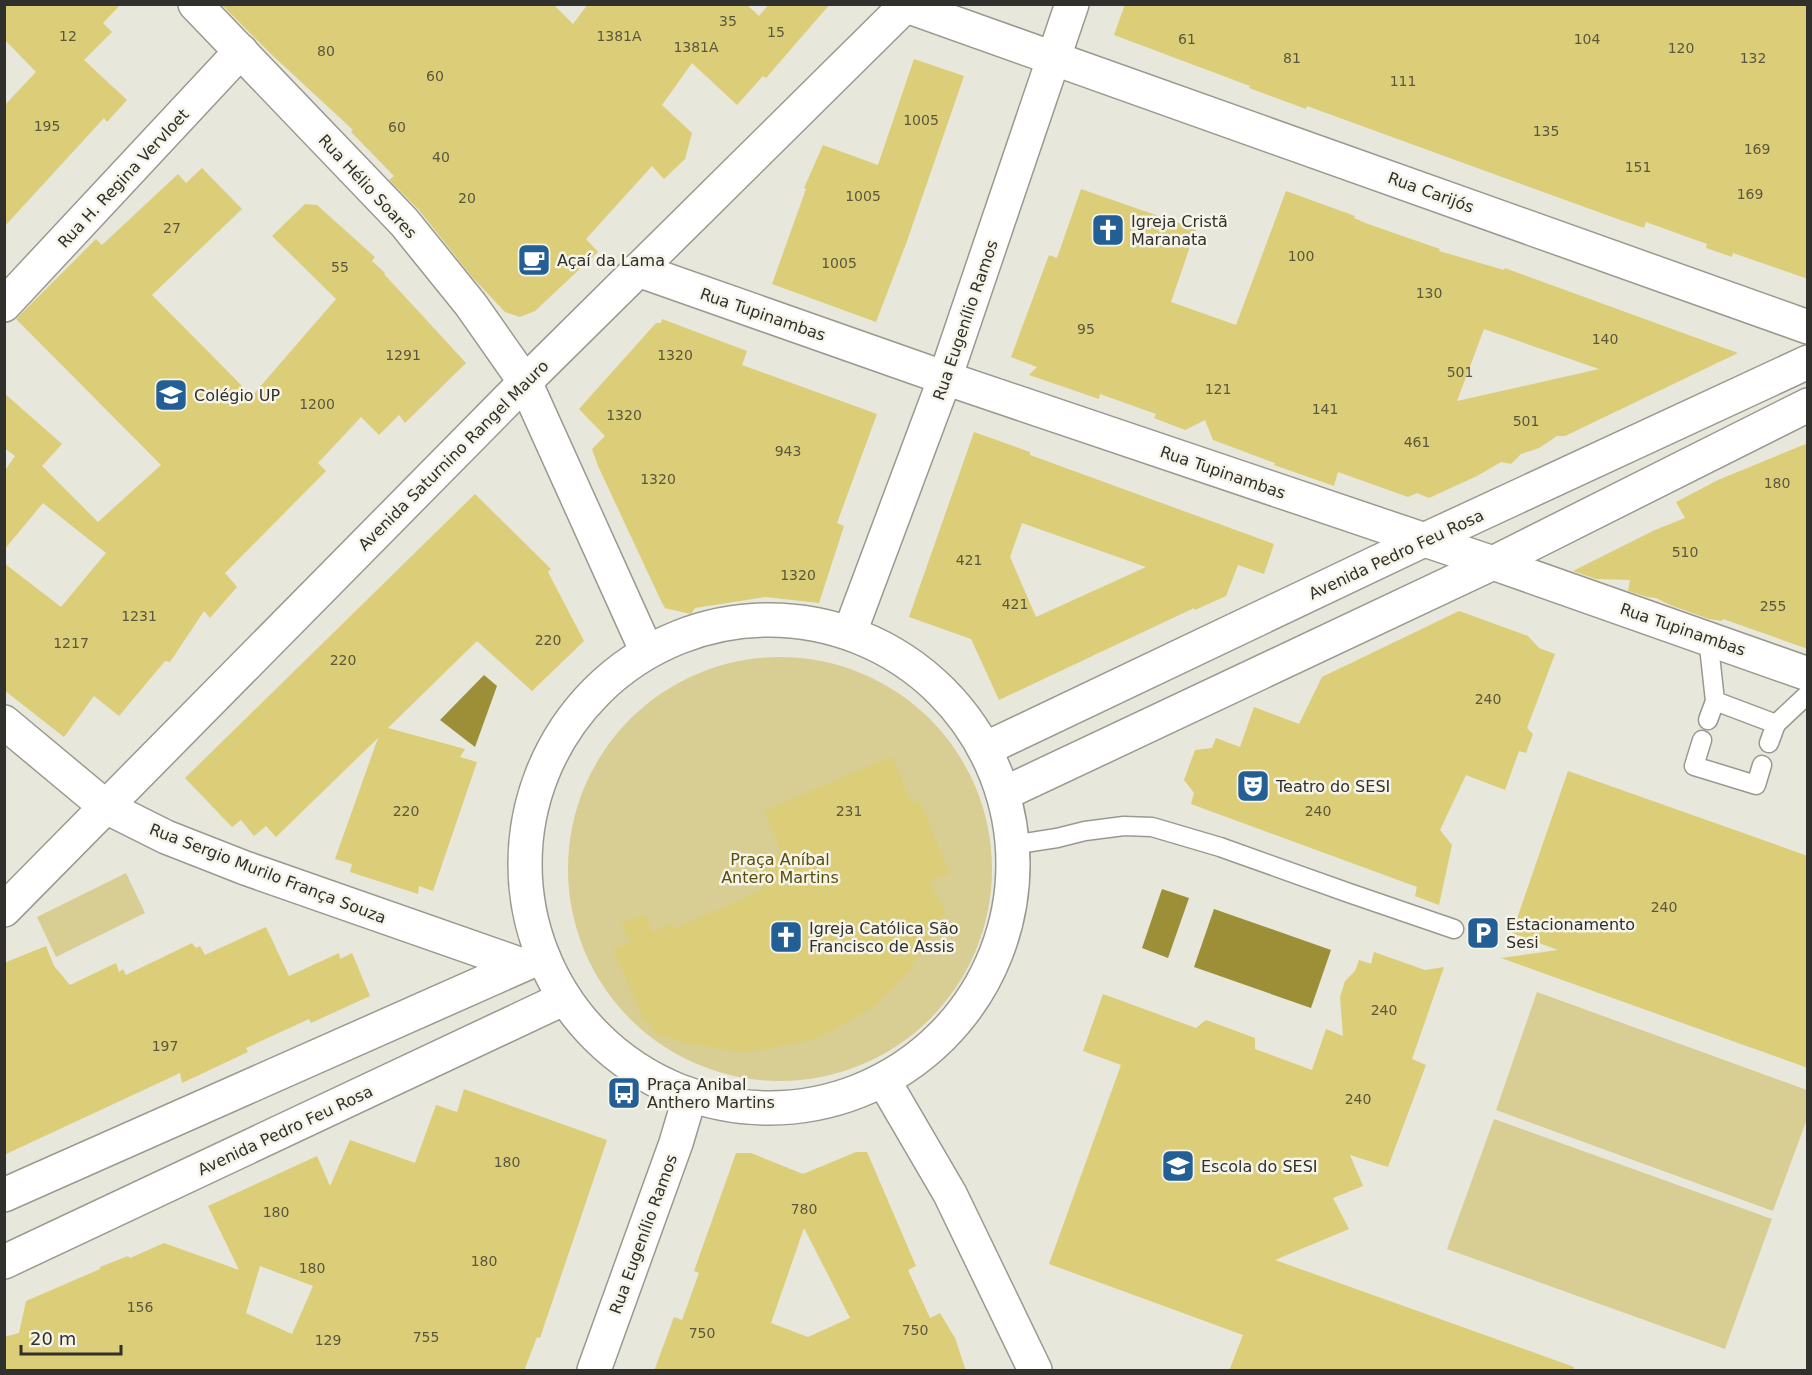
<svg xmlns="http://www.w3.org/2000/svg" width="1812" height="1375" viewBox="0 0 1812 1375" font-family="'DejaVu Sans',sans-serif">
<rect width="100%" height="100%" fill="#e8e7db"/>
<!-- green -->
<g fill="#d8ce93">
<circle cx="780" cy="869" r="212"/>
<polygon points="126,873 145,913 56,957 37,917"/>
<polygon points="1537,992 1807,1090 1807,1119 1773,1211 1496,1110"/>
<polygon points="1494,1119 1772,1219 1725,1349 1447,1249"/>
</g>
<!-- water -->
<g fill="#9d8f38">
<polygon points="484,675 497,686 475,747 440,720"/>
<polygon points="1162,889 1189,898 1168,958 1142,948"/>
<polygon points="1214,909 1331,950 1311,1008 1194,967"/>
</g>
<!-- building -->
<g fill="#dccd78" fill-rule="evenodd">
<polygon points="4,4 121,4 103,23 112,32 84,60 127,100 107,122 104,118 4,227 4,106 36,72 4,39"/>
<polygon points="221,4 553,4 573,24 588,4 746,4 759,16 769,4 830,4 766,78 763,76 737,105 692,63 662,105 692,133 685,159 664,179 652,166 586,239 598,252 535,311 520,317 505,312 472,277 419,210 389,180 394,176 351,132 353,130 271,54"/>
<polygon points="1125,4 1808,4 1808,279 1733,253 1732,257 1706,248 1707,244 1646,222 1644,228 1615,218 1307,106 1306,109 1249,88 1250,86 1114,35"/>
<polygon points="914,59 964,76 907,241 876,322 772,284 806,189 804,188 823,145 878,165"/>
<polygon points="202,168 242,209 152,295 252,396 336,299 272,236 305,204 317,205 375,257 372,261 385,273 384,274 466,363 405,423 399,415 379,435 361,417 318,463 326,471 225,573 237,587 210,618 204,611 170,662 165,661 119,716 94,696 64,737 4,690 4,563 61,607 106,553 43,503 4,550 4,472 15,456 4,448 4,393 62,444 42,466 98,522 161,465 16,319 96,239 102,245 178,174 186,183"/>
<path d="M 1081,189 L 1196,229 L 1171,302 L 1236,325 L 1286,191 L 1355,216 L 1354,218 L 1368,224 L 1440,249 L 1439,251 L 1504,270 L 1505,268 L 1738,353 L 1565,436 L 1557,436 L 1539,448 L 1521,454 L 1511,464 L 1501,462 L 1477,476 L 1429,498 L 1417,493 L 1408,497 L 1338,472 L 1334,486 L 1274,465 L 1275,463 L 1213,440 L 1205,420 L 1185,430 L 1154,418 L 1156,414 L 1100,394 L 1099,399 L 1029,375 L 1037,367 L 1011,357 L 1049,255 L 1057,258 ZM 1484,329 L 1599,369 L 1457,401 Z"/>
<polygon points="662,319 747,351 742,365 877,414 837,523 844,526 819,603 765,597 695,608 691,614 664,608 665,606 663,605 598,466 592,449 605,436 579,409 656,323 661,323"/>
<path d="M 974,432 L 1030,452 L 1030,455 L 1274,544 L 1264,574 L 1238,565 L 1226,596 L 1195,610 L 1194,608 L 999,700 L 971,639 L 909,617 ZM 1022,523 L 1146,567 L 1036,617 L 1010,557 Z"/>
<polygon points="1808,443 1808,649 1723,619 1722,621 1709,619 1670,605 1656,598 1647,597 1628,591 1630,580 1596,579 1573,571 1655,530 1685,518 1676,502 1718,480"/>
<polygon points="475,494 551,569 548,572 584,641 532,691 477,641 388,728 465,749 460,757 477,762 433,891 419,886 418,894 350,872 352,864 335,859 378,738 276,837 266,826 254,836 241,820 232,827 185,778"/>
<polygon points="1459,611 1528,636 1539,648 1555,654 1527,728 1533,734 1526,753 1519,751 1505,790 1466,775 1440,830 1452,845 1439,905 1415,896 1417,887 1191,804 1194,793 1184,780 1195,750 1212,748 1216,738 1240,747 1254,707 1299,724 1322,677"/>
<polygon points="892,756 912,803 919,800 950,873 929,882 946,912 908,972 875,1006 834,1030 814,1039 773,1048 751,1051 734,1051 685,1043 654,1033 651,1022 645,1023 613,949 630,942 621,923 645,915 653,932 672,923 674,929 762,890 755,866 782,854 764,811"/>
<polygon points="1568,771 1808,856 1808,1068 1501,958 1558,950 1512,933"/>
<polygon points="266,927 289,976 339,953 340,959 352,953 370,996 311,1023 309,1019 246,1048 248,1052 182,1083 180,1073 4,1155 4,963 46,946 54,966 70,985 116,963 119,972 123,969 126,975 192,943 196,948 200,946 205,955"/>
<polygon points="1374,952 1425,970 1444,967 1412,1059 1426,1065 1388,1167 1350,1155 1363,1186 1333,1198 1349,1229 1275,1260 1574,1367 1573,1371 1229,1371 1243,1335 1049,1264 1121,1065 1083,1051 1103,994 1196,1028 1206,1020 1255,1038 1255,1049 1312,1070 1326,1029 1343,1036 1340,997 1345,981 1355,971 1359,960 1371,964"/>
<path d="M 464,1089 L 607,1140 L 540,1338 L 537,1337 L 524,1371 L 4,1371 L 4,1337 L 19,1333 L 26,1301 L 100,1269 L 100,1267 L 128,1256 L 130,1258 L 164,1243 L 239,1270 L 208,1206 L 317,1156 L 330,1186 L 350,1140 L 415,1163 L 436,1105 L 457,1112 ZM 260,1266 L 313,1286 L 292,1334 L 246,1313 Z"/>
<path d="M 856,1152 L 867,1152 L 916,1266 L 908,1270 L 930,1318 L 940,1313 L 955,1338 L 966,1371 L 654,1371 L 674,1317 L 682,1320 L 699,1273 L 694,1271 L 736,1153 L 751,1153 L 803,1174 ZM 804,1228 L 850,1318 L 808,1337 L 771,1323 Z"/>
</g>
<g fill="none" stroke-linecap="round" stroke-linejoin="round">
<defs>
<g id="service">
<polyline points="1708,637 1715,701 1776,724 1808,694"/>
<polyline points="1708,720 1715,701"/>
<polyline points="1702,740 1694,766 1756,785 1762,765"/>
<polyline points="1769,743 1776,724"/>
<polyline points="1012,845 1057,838 1085,831 1124,826 1152,827 1220,847 1349,893 1454,929"/>
</g>
<g id="minor">
<polyline points="195,4 404,222 471,305 525,382 647,652"/>
<polyline points="901,4 1808,327"/>
<polyline points="638,270 945,378 1493,563 1808,674"/>
<polyline points="4,305 241,51"/>
<polyline points="850,632 945,378 1072,4"/>
<polyline points="4,722 106,807 166,837 245,868 522,965"/>
<polyline points="985,749 1424,540 1808,362"/>
<polyline points="1003,794 1493,563 1808,405"/>
<polyline points="4,910 525,382 907,4"/>
<polyline points="884,1081 950,1194 1035,1370"/>
</g>
<g id="tertiary">
<circle cx="769" cy="864" r="244"/>
<polyline points="4,1195 543,956"/>
<polyline points="4,1262 565,998"/>
<polyline points="594,1370 676,1143 690,1096"/>
</g>
</defs>
<!-- service casing -->
<use href="#service" stroke="#9b998f" stroke-width="21"/>
<!-- minor casing -->
<use href="#minor" stroke="#9b998f" stroke-width="36"/>
<!-- tertiary casing -->
<use href="#tertiary" stroke="#9b998f" stroke-width="36"/>
<!-- service -->
<use href="#service" stroke="#fff" stroke-width="18"/>
<!-- minor -->
<use href="#minor" stroke="#fff" stroke-width="33"/>
<!-- tertiary -->
<use href="#tertiary" stroke="#fff" stroke-width="33"/>
</g>
<!-- icons -->
<defs>
<symbol id="church-square" viewBox="-11 -11 22 22"><rect x="-9" y="-9" width="18" height="18" rx="4" fill="#235e95" stroke="#f6f4e9"/><path d="M-1.2-6h2.4v3.5h3.3v2.4h-3.3V6h-2.4V-.1h-3.3v-2.4h3.3Z" fill="#fff"/></symbol>
<symbol id="cafe-square" viewBox="-11 -11 22 22"><rect x="-9" y="-9" width="18" height="18" rx="4" fill="#235e95" stroke="#f6f4e9"/><path d="M-5.5-4.5H6V0H3Q3 3.5 0 3.5H-2.5Q-5.5 3.5-5.5 0ZM3-3.2v2h1.7v-2ZM-6 4.5H4V6H-6Z" fill="#fff"/></symbol>
<symbol id="school-square" viewBox="-11 -11 22 22"><rect x="-9" y="-9" width="18" height="18" rx="4" fill="#235e95" stroke="#f6f4e9"/><path d="M0-5L7-2L0 1L-7-2ZM-4 1L0 2.5L4 1V4Q0 6-4 4Z" fill="#fff"/></symbol>
<symbol id="theatre-square" viewBox="-11 -11 22 22"><rect x="-9" y="-9" width="18" height="18" rx="4" fill="#235e95" stroke="#f6f4e9"/><path d="M-5-5.5Q0-4 5-5.5V0Q5 5 0 6Q-5 5-5 0ZM-3.3-2.5H-1v1.5H-3.3ZM1-2.5H3.3v1.5H1ZM-2.8 1Q0 5.5 2.8 1Z" fill="#fff"/></symbol>
<symbol id="parking-square" viewBox="-11 -11 22 22"><rect x="-9" y="-9" width="18" height="18" rx="4" fill="#235e95" stroke="#f6f4e9"/><path d="M-3.5-5.5H1a3.5 3.5 0 0 1 0 7H-1V5.5H-3.5ZM-1-3.4V-.6H.8a1.4 1.4 0 0 0 0-2.8Z" fill="#fff"/></symbol>
<symbol id="bus-square" viewBox="-11 -11 22 22"><rect x="-9" y="-9" width="18" height="18" rx="4" fill="#235e95" stroke="#f6f4e9"/><path d="M-5-6H5V4H4V6H2V4H-2V6H-4V4H-5ZM-3.5-4V0h7V-4ZM-3.5 1.2v1.5H-2V1.2ZM2 1.2v1.5H3.5V1.2Z" fill="#fff"/></symbol>
</defs>
<g fill-rule="evenodd">
<use href="#church-square" x="1089" y="211" width="38" height="38"/>
<use href="#cafe-square" x="515" y="241" width="38" height="38"/>
<use href="#school-square" x="152" y="376" width="38" height="38"/>
<use href="#theatre-square" x="1234" y="767" width="38" height="38"/>
<use href="#parking-square" x="1464" y="914" width="38" height="38"/>
<use href="#church-square" x="767" y="918" width="38" height="38"/>
<use href="#bus-square" x="605" y="1074" width="38" height="38"/>
<use href="#school-square" x="1159" y="1147" width="38" height="38"/>
</g>
<g text-anchor="middle" stroke-width="5" stroke-linejoin="round" paint-order="stroke">
<!-- number labels -->
<g font-size="14" fill="#5b573f">
<text x="728" y="26">35</text>
<text x="776" y="37">15</text>
<text x="68" y="41">12</text>
<text x="619" y="41">1381A</text>
<text x="1187" y="44">61</text>
<text x="1587" y="44">104</text>
<text x="696" y="52">1381A</text>
<text x="1681" y="53">120</text>
<text x="326" y="56">80</text>
<text x="1292" y="63">81</text>
<text x="1753" y="63">132</text>
<text x="435" y="81">60</text>
<text x="1403" y="86">111</text>
<text x="921" y="125">1005</text>
<text x="47" y="131">195</text>
<text x="397" y="132">60</text>
<text x="1546" y="136">135</text>
<text x="1757" y="154">169</text>
<text x="441" y="162">40</text>
<text x="1638" y="172">151</text>
<text x="1750" y="199">169</text>
<text x="863" y="201">1005</text>
<text x="467" y="203">20</text>
<text x="172" y="233">27</text>
<text x="1301" y="261">100</text>
<text x="839" y="268">1005</text>
<text x="340" y="272">55</text>
<text x="1429" y="298">130</text>
<text x="1086" y="334">95</text>
<text x="1605" y="344">140</text>
<text x="403" y="360">1291</text>
<text x="675" y="360">1320</text>
<text x="1460" y="377">501</text>
<text x="1218" y="394">121</text>
<text x="317" y="409">1200</text>
<text x="1325" y="414">141</text>
<text x="624" y="420">1320</text>
<text x="1526" y="426">501</text>
<text x="1417" y="447">461</text>
<text x="788" y="456">943</text>
<text x="658" y="484">1320</text>
<text x="1777" y="488">180</text>
<text x="1685" y="557">510</text>
<text x="969" y="565">421</text>
<text x="798" y="580">1320</text>
<text x="1015" y="609">421</text>
<text x="1773" y="611">255</text>
<text x="139" y="621">1231</text>
<text x="548" y="645">220</text>
<text x="71" y="648">1217</text>
<text x="343" y="665">220</text>
<text x="1488" y="704">240</text>
<text x="406" y="816">220</text>
<text x="849" y="816">231</text>
<text x="1318" y="816">240</text>
<text x="1664" y="912">240</text>
<text x="1384" y="1015">240</text>
<text x="165" y="1051">197</text>
<text x="1358" y="1104">240</text>
<text x="507" y="1167">180</text>
<text x="804" y="1214">780</text>
<text x="276" y="1217">180</text>
<text x="484" y="1266">180</text>
<text x="312" y="1273">180</text>
<text x="140" y="1312">156</text>
<text x="915" y="1335">750</text>
<text x="702" y="1338">750</text>
<text x="426" y="1342">755</text>
<text x="328" y="1345">129</text>
</g>
<!-- street labels -->
<g font-size="16" fill="#30302c" stroke="#f6f4e9">
<text transform="translate(123 178) rotate(-47)" y="6">Rua H. Regina Vervloet</text>
<text transform="translate(368 186) rotate(47)" y="6">Rua Hélio Soares</text>
<text transform="translate(1431 192) rotate(20)" y="6">Rua Carijós</text>
<text transform="translate(763 314) rotate(19)" y="6">Rua Tupinambas</text>
<text transform="translate(965 320) rotate(-71)" y="6">Rua Eugenílio Ramos</text>
<text transform="translate(453 455) rotate(-45)" y="6">Avenida Saturnino Rangel Mauro</text>
<text transform="translate(1223 472) rotate(19)" y="6">Rua Tupinambas</text>
<text transform="translate(1396 554) rotate(-25)" y="6">Avenida Pedro Feu Rosa</text>
<text transform="translate(1683 629) rotate(19)" y="6">Rua Tupinambas</text>
<text transform="translate(268 873) rotate(21)" y="6">Rua Sergio Murilo França Souza</text>
<text transform="translate(285 1130) rotate(-25)" y="6">Avenida Pedro Feu Rosa</text>
<text transform="translate(643 1234) rotate(-70)" y="6">Rua Eugenílio Ramos</text>
</g>
<!-- poi labels -->
<g font-size="16" fill="#30302c" stroke="#f6f4e9" text-anchor="start">
<text x="1131" y="227">Igreja Cristã<tspan x="1131" dy="18">Maranata</tspan></text>
<text x="557" y="266">Açaí da Lama</text>
<text x="194" y="401">Colégio UP</text>
<text x="1276" y="792">Teatro do SESI</text>
<text x="1506" y="930">Estacionamento<tspan x="1506" dy="18">Sesi</tspan></text>
<text x="809" y="934">Igreja Católica São<tspan x="809" dy="18">Francisco de Assis</tspan></text>
<text x="647" y="1090">Praça Anibal<tspan x="647" dy="18">Anthero Martins</tspan></text>
<text x="1201" y="1172">Escola do SESI</text>
</g>
<!-- park labels -->
<g font-size="16" fill="#594f0b" stroke="#f6f4e9">
<text x="780" y="865">Praça Aníbal<tspan x="780" dy="18">Antero Martins</tspan></text>
</g>
</g>
<!-- border -->
<rect width="1812" height="1375" fill="none" stroke="#30302c" stroke-width="12"/>
<!-- scale -->
<path d="M21 1345v9h100v-9" fill="none" stroke="#30302c" stroke-width="3"/>
<text x="30" y="1345" font-size="18" fill="#30302c" stroke="#f6f4e9" stroke-width="4.5" paint-order="stroke">20 m</text>
</svg>
